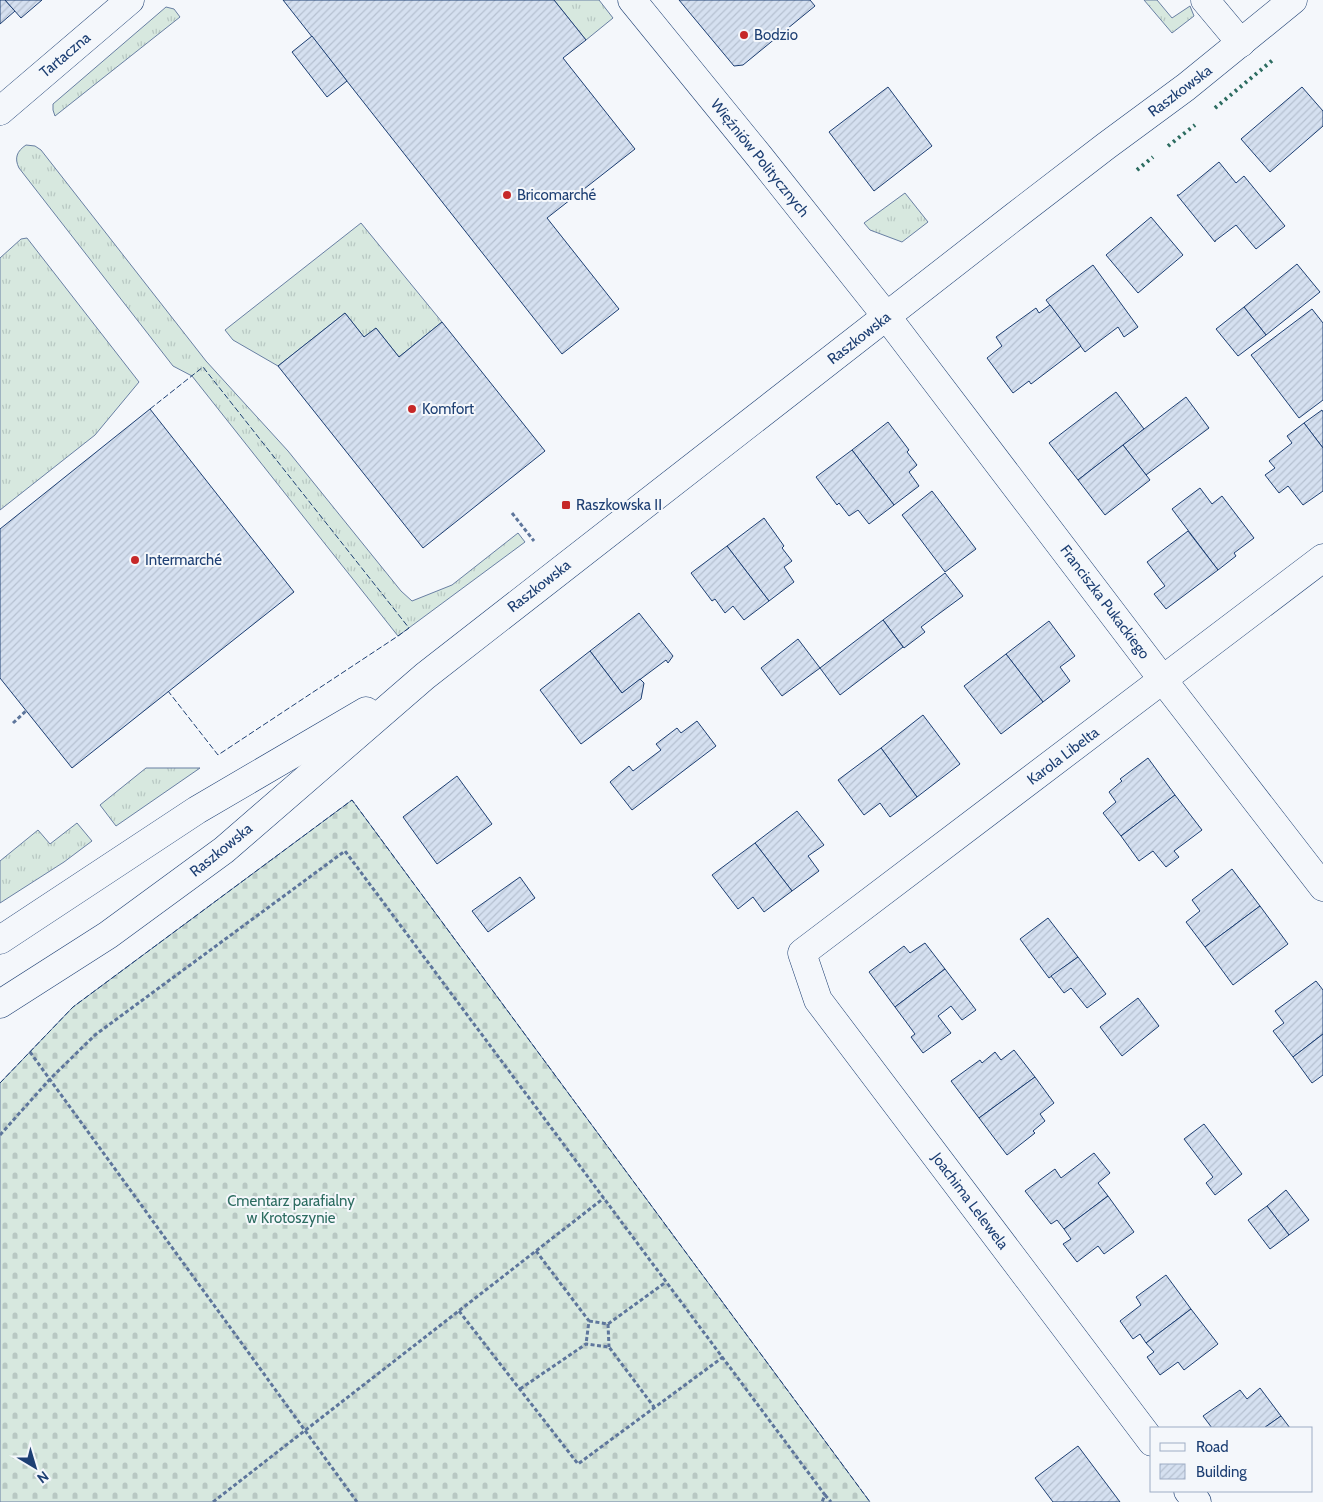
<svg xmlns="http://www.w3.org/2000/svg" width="1323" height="1502" viewBox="0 0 1323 1502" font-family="Cabin,sans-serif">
<defs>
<pattern id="grass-tufts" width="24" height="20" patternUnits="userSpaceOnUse" patternTransform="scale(1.25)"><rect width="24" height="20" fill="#d7e8df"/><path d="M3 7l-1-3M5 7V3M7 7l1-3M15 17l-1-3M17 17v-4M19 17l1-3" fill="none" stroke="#b8c8c3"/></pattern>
<pattern id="cemetery-stones" width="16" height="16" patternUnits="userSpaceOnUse" patternTransform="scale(1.25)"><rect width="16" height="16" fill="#d7e8df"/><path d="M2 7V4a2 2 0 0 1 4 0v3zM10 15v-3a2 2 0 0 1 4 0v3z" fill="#b8c8c3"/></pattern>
<pattern id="building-hatch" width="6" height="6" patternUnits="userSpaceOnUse" patternTransform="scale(1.25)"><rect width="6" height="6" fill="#d5e0f0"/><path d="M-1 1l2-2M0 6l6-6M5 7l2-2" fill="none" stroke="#b6c1d1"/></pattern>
</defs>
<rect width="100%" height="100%" fill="#f4f7fb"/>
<!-- grass -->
<g fill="url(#grass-tufts)" stroke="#687fa3">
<polygon points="554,0 599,0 613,18 586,40"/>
<polygon points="1144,0 1157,0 1172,18 1190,6 1194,16 1172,33"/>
<polygon points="166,7 174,9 180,17 55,116 53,110 53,104"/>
<path d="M 26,145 L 35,146 L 41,150 L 206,361 L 288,451 L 401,591 L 412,601 L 452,585 L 518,533 L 525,542 L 398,636 L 192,376 L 173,366 L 19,168 C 14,158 17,151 26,145 Z"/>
<polygon points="905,193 928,222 902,242 870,230 864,223"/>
<polygon points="361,223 442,322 399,357 376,328 364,337 345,313 278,366 233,340 225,330"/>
<polygon points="27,238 139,382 95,435 0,510 0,258 21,239"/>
<polygon points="146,768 200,768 116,826 100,805"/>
<polygon points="77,823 92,841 64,862 0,903 0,861 38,830 50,844"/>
</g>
<!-- cemetery -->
<polygon fill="url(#cemetery-stones)" stroke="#687fa3" points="352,800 870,1502 0,1502 0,1083 73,1007"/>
<!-- building -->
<g fill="url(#building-hatch)" stroke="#1d3f73">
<polygon points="0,0 5,0 15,11 0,24"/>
<polygon points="5,0 42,0 21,18"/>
<polygon points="283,0 554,0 586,40 563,58 635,149 547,218 619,309 562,354"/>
<polygon points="679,0 810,0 815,6 743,65 734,66"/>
<polygon points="312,36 347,81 327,97 292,52"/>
<polygon points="888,87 932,146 874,191 829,132"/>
<polygon points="1302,87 1323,111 1323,126 1270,172 1241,139"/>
<polygon points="1219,162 1236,183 1244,176 1285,226 1256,249 1236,225 1215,241 1215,242 1177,195 1179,195"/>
<polygon points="1151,217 1183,255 1138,293 1106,255"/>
<polygon points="1297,264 1320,292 1266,335 1244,307"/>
<polygon points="1093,265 1138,327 1124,337 1118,327 1085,352 1046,300"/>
<polygon points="1050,305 1081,346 1031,384 1029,381 1013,393 987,358 1002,346 996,337 1036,308 1039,313"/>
<polygon points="1244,307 1266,335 1238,356 1216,329"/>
<polygon points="1312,309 1323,323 1323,400 1299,418 1251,355"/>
<polygon points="345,313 364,337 376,328 399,357 442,322 545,451 423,548 278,366"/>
<polygon points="1116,392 1144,429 1078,480 1049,443"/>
<polygon points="1186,397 1209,428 1146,475 1123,445"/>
<polygon points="150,409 294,592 72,768 0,678 0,529"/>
<polygon points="1322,410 1323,412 1323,448 1304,423"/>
<polygon points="888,422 909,450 907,452 917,465 909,472 919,486 894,505 852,450"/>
<polygon points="1304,423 1323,448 1323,491 1303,505 1288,486 1279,493 1265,475 1275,468 1269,461 1292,443 1287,436"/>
<polygon points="1123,445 1150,480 1105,515 1078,480"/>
<polygon points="852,450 894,505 869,524 858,510 849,516 839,503 837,505 816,477"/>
<polygon points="1200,488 1212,504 1222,496 1254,538 1234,553 1236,556 1218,570 1172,509"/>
<polygon points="932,491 976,549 945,572 902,515"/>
<polygon points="764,518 784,546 782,548 792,561 784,567 794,582 769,601 727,546"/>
<polygon points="1188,531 1218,570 1166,609 1154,594 1165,586 1147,562"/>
<polygon points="727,546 769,601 744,620 733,606 725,613 715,599 712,601 691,573"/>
<polygon points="945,573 963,596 921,627 925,632 904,648 883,620"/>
<polygon points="639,613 673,656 668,663 666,660 622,693 590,651"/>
<polygon points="883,620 903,647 840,695 820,668"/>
<polygon points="1049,621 1075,656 1060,667 1070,681 1043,702 1006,654"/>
<polygon points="798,639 820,668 782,696 761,668"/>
<polygon points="590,651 622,693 640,679 644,683 641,699 581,744 540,690"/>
<polygon points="1006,654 1043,702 1001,734 964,686"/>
<polygon points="923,715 960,764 917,797 881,748"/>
<polygon points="697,721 716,746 632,810 610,782 629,766 633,771 661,750 656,744 677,728 681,733"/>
<polygon points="881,748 917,797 890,817 880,803 864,815 838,780"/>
<polygon points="1148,758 1175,795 1121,836 1103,813 1116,802 1109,792 1122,781 1120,779"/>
<polygon points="457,776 492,824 437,864 403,817"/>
<polygon points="1175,795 1202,830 1174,851 1179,857 1166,867 1153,851 1139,861 1121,836"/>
<polygon points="797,811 824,845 808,856 819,871 792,891 755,843"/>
<polygon points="755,843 792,891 764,912 753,897 738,909 712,875"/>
<polygon points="1232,869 1260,906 1205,947 1186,922 1200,911 1192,900"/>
<polygon points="520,877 535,898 488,932 472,911"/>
<polygon points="1260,906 1288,944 1233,985 1205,947"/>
<polygon points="1048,918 1078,957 1049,978 1020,939"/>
<polygon points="925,943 945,969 895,1007 869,972 904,946 910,953"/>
<polygon points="1078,957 1106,994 1087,1008 1071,988 1064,993 1051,976"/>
<polygon points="945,969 976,1010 962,1020 951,1006 938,1016 951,1033 923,1053 911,1037 915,1034 895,1007"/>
<polygon points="1316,981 1323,990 1323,1034 1293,1057 1273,1031 1284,1023 1275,1011"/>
<polygon points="1138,998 1159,1026 1122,1056 1100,1027"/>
<polygon points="1323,1034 1323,1075 1312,1083 1293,1057"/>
<polygon points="1014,1050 1035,1077 979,1118 951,1081 980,1060 982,1063 995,1052 1001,1060"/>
<polygon points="1035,1077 1054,1103 1040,1114 1045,1121 1033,1131 1035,1133 1007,1155 979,1118"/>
<polygon points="1204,1124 1242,1174 1215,1195 1206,1183 1213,1177 1184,1139"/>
<polygon points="1094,1153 1110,1173 1098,1183 1108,1196 1064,1229 1057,1220 1051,1224 1025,1191 1055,1169 1061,1178"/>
<polygon points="1286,1190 1309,1220 1289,1235 1267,1206"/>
<polygon points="1108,1196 1134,1232 1104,1254 1098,1246 1077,1262 1063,1244 1071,1239 1064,1229"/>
<polygon points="1267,1206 1289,1235 1270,1249 1248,1220"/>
<polygon points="1166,1275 1191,1309 1146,1343 1140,1334 1133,1339 1120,1321 1141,1305 1136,1297"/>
<polygon points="1191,1309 1218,1344 1184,1370 1178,1362 1160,1375 1147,1357 1154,1352 1146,1343"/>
<polygon points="1260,1388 1281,1416 1264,1428 1212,1428 1203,1416 1240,1390 1247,1399"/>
<polygon points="1281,1416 1290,1428 1264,1428"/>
<polygon points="1078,1446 1120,1502 1053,1502 1035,1478"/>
</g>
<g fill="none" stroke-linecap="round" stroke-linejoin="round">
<defs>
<g id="street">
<polyline points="632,0 759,156 887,317 1163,680 1323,887"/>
<polyline points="1205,0 1241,43"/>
<polyline points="0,111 130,0"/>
<polyline points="1152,1442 818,1000 802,953 1323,558"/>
<polyline points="1188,1491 1197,1502"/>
</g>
<g id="primary">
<polyline points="0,940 197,810 366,711"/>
<polyline points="0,1004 108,935 224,850 425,676 1015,216 1106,146 1186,87 1293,0"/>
</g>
</defs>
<!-- street casing -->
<use href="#street" stroke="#1d3f73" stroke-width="29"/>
<!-- primary casing -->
<use href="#primary" stroke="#1d3f73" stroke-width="29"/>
<!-- path -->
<g stroke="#5e769c" stroke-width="3" stroke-dasharray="4 2.5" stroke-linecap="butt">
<polyline points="512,513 534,541"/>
<polyline points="13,723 26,711"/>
<polyline points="30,1052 357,1502"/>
<polyline points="0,1135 50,1079 95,1035 345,851 825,1495 822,1502"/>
<polyline points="536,1251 589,1321 586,1344"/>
<polyline points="459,1311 578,1464 723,1357"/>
<polyline points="589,1321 608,1324 666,1282"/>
<polyline points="608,1324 609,1347"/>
<polyline points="520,1389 586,1344 609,1347 654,1407"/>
<polyline points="825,1495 831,1502"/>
<polyline points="213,1502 604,1198"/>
</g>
<!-- street -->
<use href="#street" stroke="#f4f7fb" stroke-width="28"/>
<!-- primary -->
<use href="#primary" stroke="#f4f7fb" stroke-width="28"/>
<!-- hedge -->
<g stroke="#2c6c60" stroke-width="4" stroke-dasharray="2.5 4" stroke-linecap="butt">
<polyline points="1215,108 1274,59"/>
<polyline points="1168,146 1195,125"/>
<polyline points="1137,170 1153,157"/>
</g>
<!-- fence -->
<g stroke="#1d3f73" stroke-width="1" stroke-dasharray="6 2.5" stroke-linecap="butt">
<polyline points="150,409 203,367 409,628 398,636 218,755 168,691"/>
<polyline points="0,1083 73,1007 352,800 870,1502"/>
</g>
</g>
<!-- markers -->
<g fill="#c62828" stroke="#f4f7fb" stroke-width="2">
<circle cx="744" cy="35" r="5"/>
<circle cx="507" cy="195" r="5"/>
<circle cx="412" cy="409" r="5"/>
<rect x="561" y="500" width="10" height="10" rx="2.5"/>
<circle cx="135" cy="560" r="5"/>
</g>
<g text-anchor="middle" stroke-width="4" stroke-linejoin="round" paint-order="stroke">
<!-- poi labels -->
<g font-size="15" fill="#1d3f73" stroke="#f4f7fb" text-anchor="start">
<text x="754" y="40">Bodzio</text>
<text x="517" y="200">Bricomarché</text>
<text x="422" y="414">Komfort</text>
<text x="576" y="510">Raszkowska II</text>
<text x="145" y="565">Intermarché</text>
</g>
<!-- street labels -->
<g font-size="15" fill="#1d3f73" stroke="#f4f7fb">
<text transform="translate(65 55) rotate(-40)" y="5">Tartaczna</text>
<text transform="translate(1180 91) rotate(-37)" y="5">Raszkowska</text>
<text transform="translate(760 158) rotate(51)" y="5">Więźniów Politycznych</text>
<text transform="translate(859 338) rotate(-38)" y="5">Raszkowska</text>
<text transform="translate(539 586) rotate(-38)" y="5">Raszkowska</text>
<text transform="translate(1105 602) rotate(53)" y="5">Franciszka Pukackiego</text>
<text transform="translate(1063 756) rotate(-37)" y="5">Karola Libelta</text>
<text transform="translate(221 850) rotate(-39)" y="5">Raszkowska</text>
<text transform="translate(970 1201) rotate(53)" y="5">Joachima Lelewela</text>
</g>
<!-- park labels -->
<g font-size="15" fill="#2c6c60" stroke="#f4f7fb">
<text x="291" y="1206">Cmentarz parafialny<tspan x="291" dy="17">w Krotoszynie</tspan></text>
</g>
</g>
<!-- legend -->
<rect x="1150" y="1427" width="162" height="65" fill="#f4f7fb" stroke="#9eadc5"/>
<rect x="1160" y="1443" width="25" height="8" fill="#f4f7fb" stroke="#9eadc5"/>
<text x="1196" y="1452" font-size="15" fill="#1d3f73">Road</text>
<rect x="1160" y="1464" width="25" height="15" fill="url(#building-hatch)" stroke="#9eadc5"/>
<text x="1196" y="1477" font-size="15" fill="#1d3f73">Building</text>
<!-- north arrow -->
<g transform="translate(35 1467) rotate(142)" stroke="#f4f7fb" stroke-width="4" paint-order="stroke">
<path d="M0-4L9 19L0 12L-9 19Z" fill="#1d3f73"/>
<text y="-8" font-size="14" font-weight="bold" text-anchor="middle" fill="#1d3f73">N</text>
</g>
</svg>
